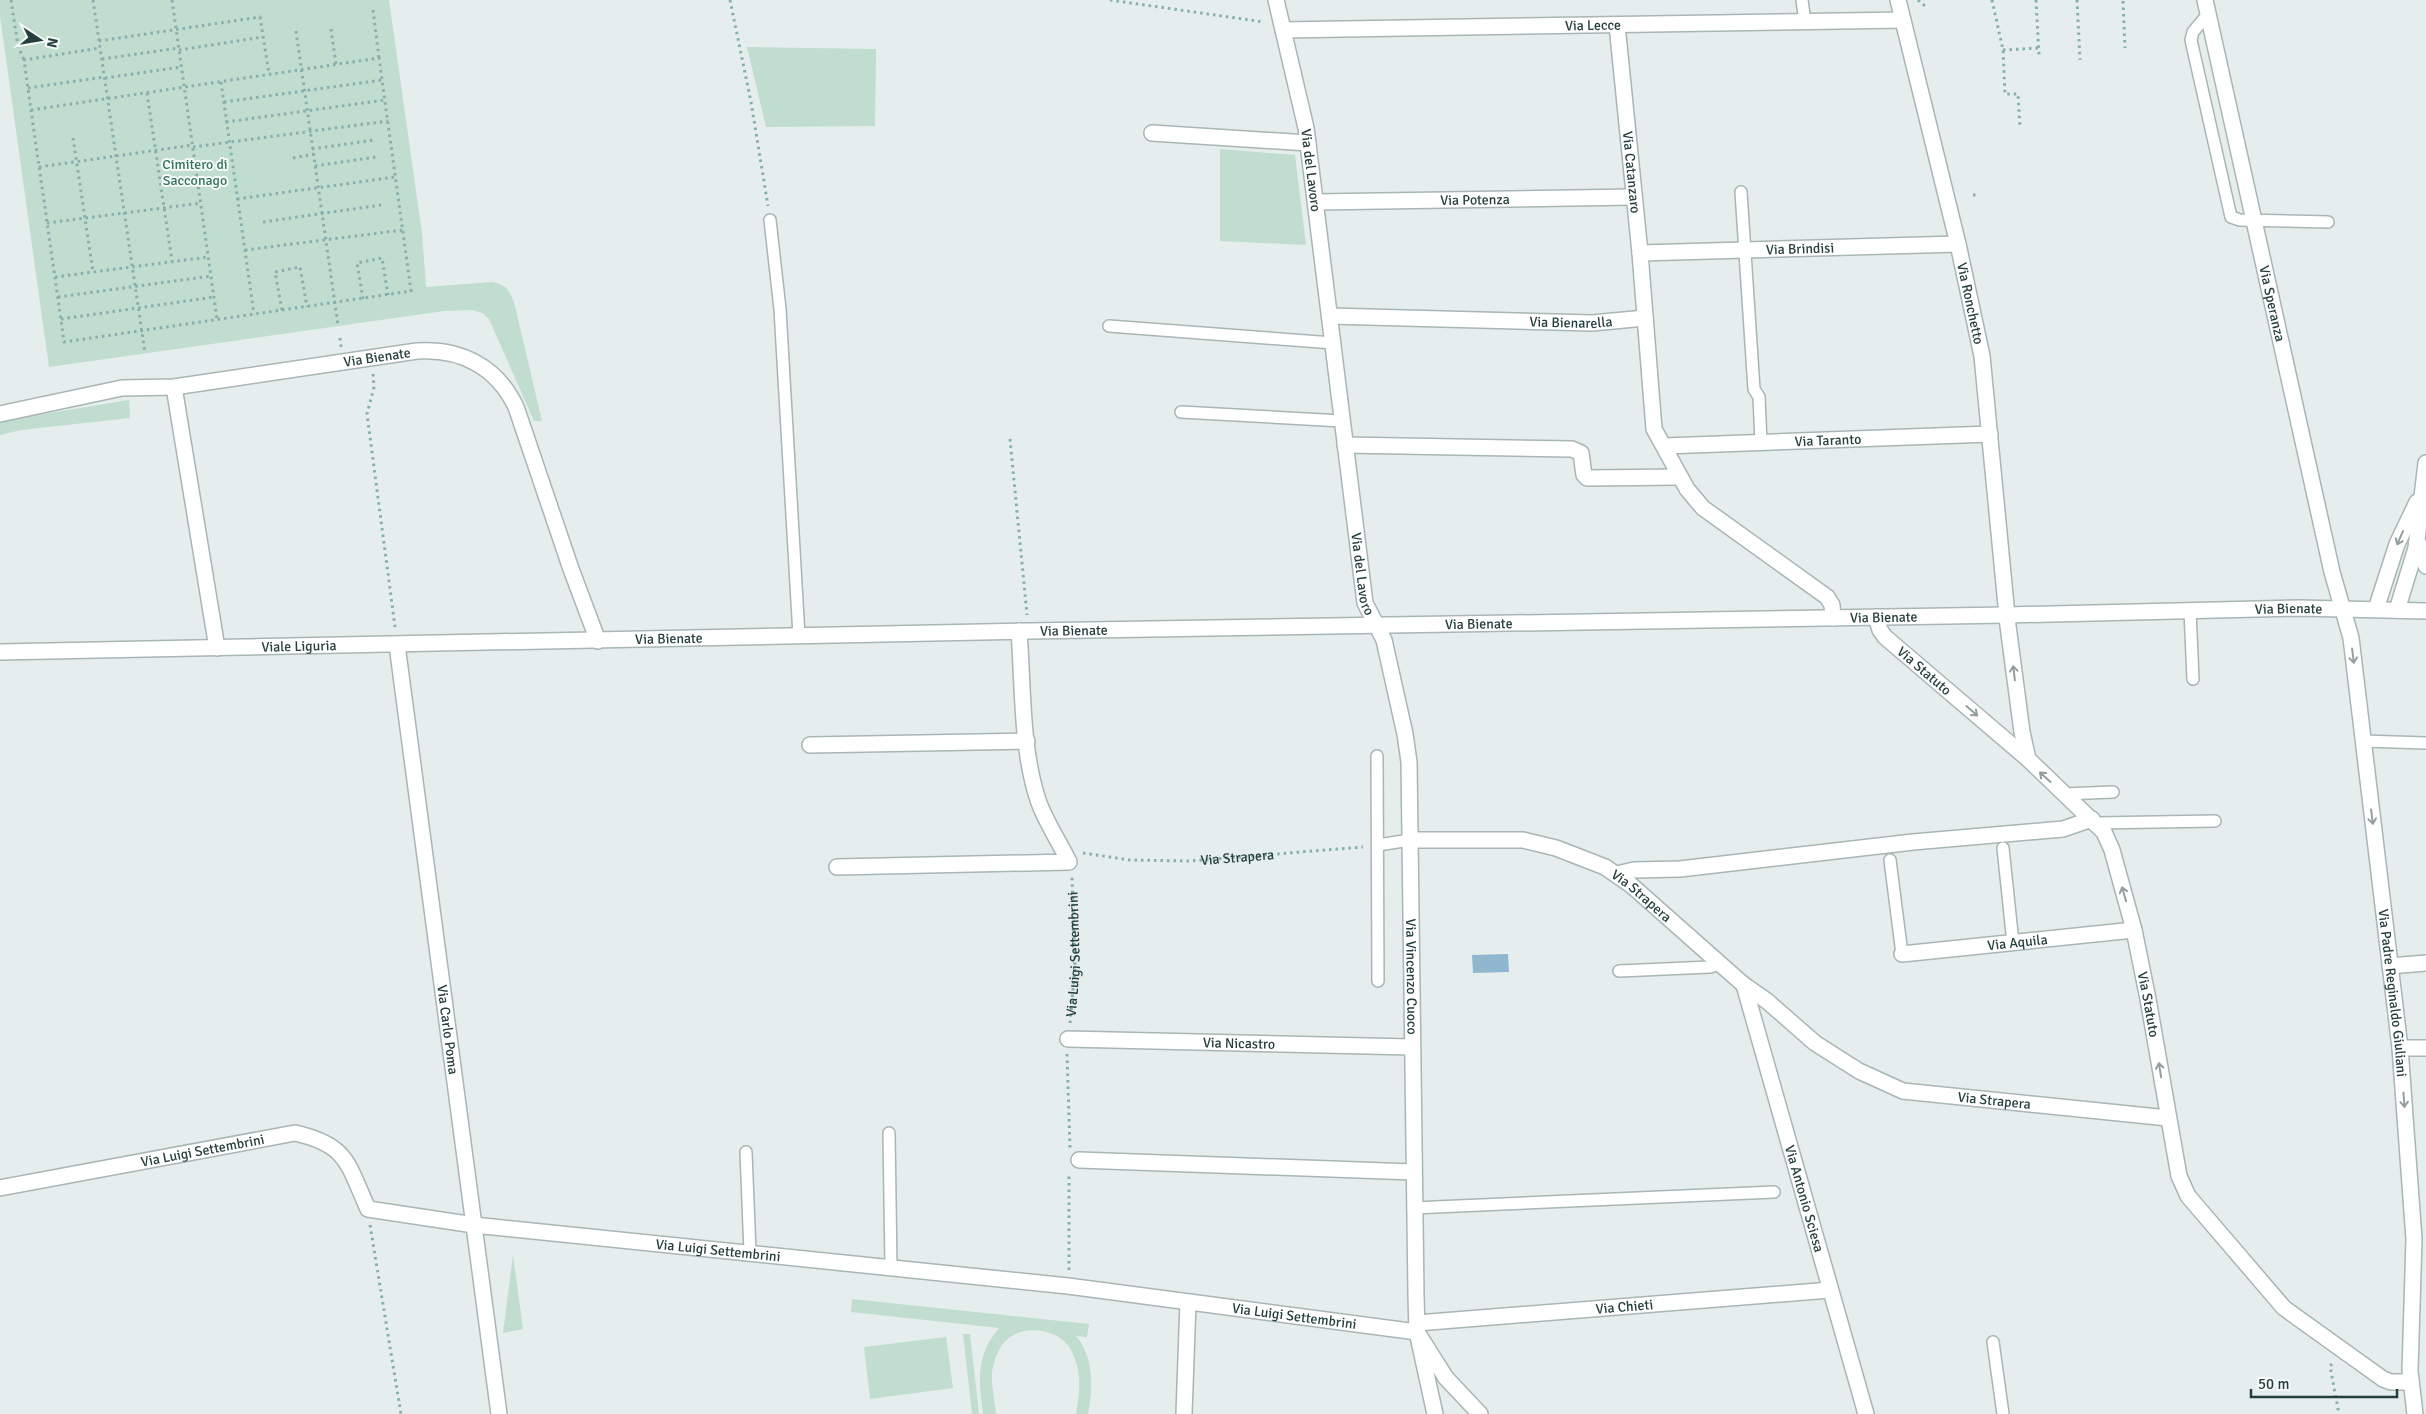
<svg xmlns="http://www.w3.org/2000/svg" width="2426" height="1414" viewBox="0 0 2426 1414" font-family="Signika,sans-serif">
<rect width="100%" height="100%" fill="#e5eeec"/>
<!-- green -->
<g fill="#c0ddcf">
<path d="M 0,0 L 389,0 L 422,233 L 426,287 L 492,282 C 505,284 509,289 514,302 L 542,421 L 534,421 L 489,319 L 483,313 L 472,310 L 444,311 L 49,367 L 0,16 Z"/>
<polygon points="747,47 876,49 875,126 766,127"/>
<polygon points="1220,149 1295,155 1306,245 1220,241"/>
<polygon points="129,400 130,418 21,430 0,435 0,421"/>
<polygon points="513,1255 523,1329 503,1333"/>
<path d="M 852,1299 L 1089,1324 L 1087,1337 L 1076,1336 C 1094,1357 1093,1388 1088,1414 L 1076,1414 C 1080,1392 1082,1370 1071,1350 C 1061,1330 1026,1324 1009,1338 C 999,1345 994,1360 992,1372 C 991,1385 995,1401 996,1414 L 983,1414 C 979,1379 975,1357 999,1328 L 851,1312 Z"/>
<polygon points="963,1334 970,1334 979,1414 972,1414"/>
<polygon points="946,1337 953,1388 870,1399 864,1347"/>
</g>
<!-- water -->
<polygon fill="#91b6cf" points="1508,954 1509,972 1473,973 1472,955"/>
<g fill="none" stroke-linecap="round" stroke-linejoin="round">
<defs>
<g id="lane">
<polyline points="1802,0 1805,22"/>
<polyline points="2208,14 2193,32 2191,40 2231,217 2240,220 2328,222"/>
<polyline points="1741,192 1754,389 1759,397 1761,442"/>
<polyline points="770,220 780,309 799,636"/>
<polyline points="1109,326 1333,343"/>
<polyline points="1181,412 1342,421"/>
<polyline points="2190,611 2193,679"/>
<polyline points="2363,741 2426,743"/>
<polyline points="1377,756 1378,981"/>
<polyline points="2064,794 2113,792"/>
<polyline points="2097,823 2215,821"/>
<polyline points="1378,845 1410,840"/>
<polyline points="2003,848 2013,943"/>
<polyline points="1890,860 1902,954"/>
<polyline points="1619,971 1710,967 1720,964"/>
<polyline points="889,1133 891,1267"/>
<polyline points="746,1152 750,1252"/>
<polyline points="1413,1208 1774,1192"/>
<polyline points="1993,1342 2003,1414"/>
</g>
<g id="street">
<path id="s3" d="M 1276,0 L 1306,128 L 1365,603 L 1384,640 L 1405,734 L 1409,762 L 1416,1295 L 1417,1332 L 1435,1414"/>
<path id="s4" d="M 1898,0 L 1958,244 L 1982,356 L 2008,626 L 2022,732 L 2028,759"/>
<path id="s5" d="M 2205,0 L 2332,572 L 2351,638 L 2400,1048 L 2414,1239 L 2410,1371 L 2415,1414"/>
<path id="s6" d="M 1617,25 L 1640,253 L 1654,429 L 1687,489 L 1703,508 L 1827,597 L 1832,605 L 1833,618"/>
<path id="s7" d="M 1283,30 L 1903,20"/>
<polyline points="1152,133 1308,143"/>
<path id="s8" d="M 1316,202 L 1634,197"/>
<path id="s9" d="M 1640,253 L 1958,244"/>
<path id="s10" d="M 1330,316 L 1592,323 L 1645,318"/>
<polyline points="174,387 217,648"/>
<path id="s11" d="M 0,414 L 122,388 L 174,387 L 417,351 C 461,348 497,367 516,407 L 571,569 L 598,641"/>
<polyline points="1345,445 1572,449 1581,453 1584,475 1587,478 1680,477"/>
<path id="s12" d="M 1664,446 L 1990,434"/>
<polyline points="2418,542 2426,566"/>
<polyline points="2376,609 2397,544 2417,502"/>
<polyline points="2397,610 2416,548 2426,463"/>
<path id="s13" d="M 1876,617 L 1880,630 L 1885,637 L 2028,759 L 2104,832 L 2112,850 L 2134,930 L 2148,999 L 2179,1176 L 2188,1196 L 2284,1308 L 2383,1379 L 2391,1382 L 2410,1382"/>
<path id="s14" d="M 397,645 L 499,1414"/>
<path id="s15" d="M 0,652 L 1029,631 L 2007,615 L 2299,608 L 2426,611"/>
<polyline points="810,745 1027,741"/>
<path id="s16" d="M 1410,840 L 1523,840 L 1556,848 L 1605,867 L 1631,885 L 1744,985 L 1767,1001 L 1815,1043 L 1859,1071 L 1903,1091 L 2168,1118"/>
<path d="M 837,867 L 1069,862 C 1059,841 1045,821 1038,800 C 1021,749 1023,684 1019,631"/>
<polyline points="1617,874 1634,870 1680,869 1913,842 2063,829 2092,819"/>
<path id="s17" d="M 1902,954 L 2134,930"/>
<polyline points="2390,966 2426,963"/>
<path id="s18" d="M 1744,985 L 1866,1414"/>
<path id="s19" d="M 1068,1039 L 1411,1047"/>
<polyline points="2400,1048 2426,1048"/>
<polyline points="1079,1160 1413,1172"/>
<path id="s20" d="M 0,1188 L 295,1133 C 348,1145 347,1163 368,1209 L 474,1225 L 1068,1286 L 1417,1332 L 1446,1378 L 1480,1414"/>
<path id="s21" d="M 1417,1323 L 1830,1290"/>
<polyline points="1184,1414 1188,1302"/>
</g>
</defs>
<!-- lane casing -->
<use href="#lane" stroke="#a8b6b4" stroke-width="14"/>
<!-- street casing -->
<use href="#street" stroke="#a8b6b4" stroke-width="18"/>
<!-- path -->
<g stroke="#87afad" stroke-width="3" stroke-dasharray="2.5 4" stroke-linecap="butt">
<polyline points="11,0 18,46 24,60"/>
<polyline points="93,0 145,353"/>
<polyline points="172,0 217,319"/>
<polyline points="730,0 751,102 768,206"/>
<polyline points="1110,0 1264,22"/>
<polyline points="1918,0 1925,6"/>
<polyline points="1992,0 2003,50 2005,94 2018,94 2020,128"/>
<polyline points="2036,0 2039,55"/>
<polyline points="2077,0 2080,60"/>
<polyline points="2123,1 2125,48"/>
<polyline points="373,10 379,58"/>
<polyline points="331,29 336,64"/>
<polyline points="296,31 338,325"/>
<polyline points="99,41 260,17 269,74"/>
<polyline points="179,50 263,37"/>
<polyline points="2003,50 2039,48"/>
<polyline points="102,59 179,48"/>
<polyline points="105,78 181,67"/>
<polyline points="221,82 254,314"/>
<polyline points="28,88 104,77"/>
<polyline points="147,93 172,261"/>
<polyline points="224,102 382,80"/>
<path d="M 31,110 L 379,58 L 411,291 L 64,342 C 51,248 37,154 24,60 L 100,48"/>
<polyline points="226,122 385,100"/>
<polyline points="73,138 93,272"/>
<polyline points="193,147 388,121"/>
<polyline points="312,149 374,140"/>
<polyline points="293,158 313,154"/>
<polyline points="315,166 376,157"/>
<polyline points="39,167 193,145"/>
<polyline points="1973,195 1978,195"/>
<polyline points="237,199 395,177"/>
<polyline points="263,222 381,205"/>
<polyline points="47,223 201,203"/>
<polyline points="245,250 403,230"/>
<polyline points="55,277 208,257"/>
<polyline points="58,297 211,276"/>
<polyline points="363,299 357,263 382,258 388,295"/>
<polyline points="282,310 275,272 300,267 307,307"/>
<polyline points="61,319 214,297"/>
<polyline points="340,338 341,347"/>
<polyline points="373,374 374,387 367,414 395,627"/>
<polyline points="1010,439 1027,615"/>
<path id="s1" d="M 1083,853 L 1130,860 L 1189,861 L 1363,847"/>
<path id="s2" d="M 1070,1023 L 1075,967 L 1072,877"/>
<polyline points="1067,1054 1070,1148"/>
<polyline points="370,1225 401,1414"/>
<polyline points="1069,1270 1069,1174"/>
<polyline points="2332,1364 2330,1366 2339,1414"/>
</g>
<!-- lane -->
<use href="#lane" stroke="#fff" stroke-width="11"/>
<!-- street -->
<use href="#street" stroke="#fff" stroke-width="15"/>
</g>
<!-- one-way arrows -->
<defs><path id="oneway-shaft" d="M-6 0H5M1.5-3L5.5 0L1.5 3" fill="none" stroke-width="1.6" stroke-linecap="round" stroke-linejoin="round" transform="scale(1.25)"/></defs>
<g stroke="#929f9e">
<use href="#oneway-shaft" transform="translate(2400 538) rotate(114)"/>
<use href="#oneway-shaft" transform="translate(2353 656) rotate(83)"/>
<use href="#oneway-shaft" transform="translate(2014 673) rotate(-97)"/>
<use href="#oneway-shaft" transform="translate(1972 711) rotate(41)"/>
<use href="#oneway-shaft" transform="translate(2045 777) rotate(-138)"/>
<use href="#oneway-shaft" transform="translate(2372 817) rotate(83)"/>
<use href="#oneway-shaft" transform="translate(2124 894) rotate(-106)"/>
<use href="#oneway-shaft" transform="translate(2160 1070) rotate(-99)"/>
<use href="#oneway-shaft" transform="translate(2404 1100) rotate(86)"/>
</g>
<g text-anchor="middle" stroke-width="4" stroke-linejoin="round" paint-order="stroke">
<!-- street labels -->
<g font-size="14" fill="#253f3e" stroke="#f6faf9">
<text dy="5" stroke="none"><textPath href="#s7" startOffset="310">Via Lecce</textPath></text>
<text dy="5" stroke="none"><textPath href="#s3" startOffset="174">Via del Lavoro</textPath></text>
<text dy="5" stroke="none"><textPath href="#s6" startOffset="148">Via Catanzaro</textPath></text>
<text dy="5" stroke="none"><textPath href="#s8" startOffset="159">Via Potenza</textPath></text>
<text dy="5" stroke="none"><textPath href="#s9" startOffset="160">Via Brindisi</textPath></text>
<text dy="5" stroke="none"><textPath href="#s4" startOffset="312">Via Ronchetto</textPath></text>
<text dy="5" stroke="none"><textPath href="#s5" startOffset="311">Via Speranza</textPath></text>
<text dy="5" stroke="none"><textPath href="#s10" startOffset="241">Via Bienarella</textPath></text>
<text dy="5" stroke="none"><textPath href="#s11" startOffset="382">Via Bienate</textPath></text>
<text dy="5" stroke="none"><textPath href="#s12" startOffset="164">Via Taranto</textPath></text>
<text dy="5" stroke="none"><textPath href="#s3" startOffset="581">Via del Lavoro</textPath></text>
<text dy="5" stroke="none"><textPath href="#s15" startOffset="2289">Via Bienate</textPath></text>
<text dy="5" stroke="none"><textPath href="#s15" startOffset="1884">Via Bienate</textPath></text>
<text dy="5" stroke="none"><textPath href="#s15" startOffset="1479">Via Bienate</textPath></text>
<text dy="5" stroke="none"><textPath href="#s15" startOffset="1074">Via Bienate</textPath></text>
<text dy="5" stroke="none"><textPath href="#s15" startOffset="669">Via Bienate</textPath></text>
<text dy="5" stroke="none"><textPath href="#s15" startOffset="299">Viale Liguria</textPath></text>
<text dy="5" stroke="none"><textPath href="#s13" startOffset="74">Via Statuto</textPath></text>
<text dy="5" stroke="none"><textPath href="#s1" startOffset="155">Via Strapera</textPath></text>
<text dy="5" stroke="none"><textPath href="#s16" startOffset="246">Via Strapera</textPath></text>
<text dy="5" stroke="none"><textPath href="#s17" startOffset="116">Via Aquila</textPath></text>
<text dy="5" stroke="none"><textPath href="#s2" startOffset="69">Via Luigi Settembrini</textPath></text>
<text dy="5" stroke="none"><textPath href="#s3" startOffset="991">Via Vincenzo Cuoco</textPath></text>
<text dy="5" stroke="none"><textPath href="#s5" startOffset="1012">Via Padre Reginaldo Giuliani</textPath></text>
<text dy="5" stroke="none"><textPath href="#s13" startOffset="494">Via Statuto</textPath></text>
<text dy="5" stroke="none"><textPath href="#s14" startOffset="388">Via Carlo Poma</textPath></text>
<text dy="5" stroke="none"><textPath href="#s19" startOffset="171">Via Nicastro</textPath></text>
<text dy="5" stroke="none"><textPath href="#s16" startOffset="666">Via Strapera</textPath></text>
<text dy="5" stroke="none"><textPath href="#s20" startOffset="206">Via Luigi Settembrini</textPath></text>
<text dy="5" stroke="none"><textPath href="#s18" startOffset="222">Via Antonio Sciesa</textPath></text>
<text dy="5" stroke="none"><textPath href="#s20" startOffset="765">Via Luigi Settembrini</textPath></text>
<text dy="5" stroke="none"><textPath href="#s21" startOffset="208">Via Chieti</textPath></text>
<text dy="5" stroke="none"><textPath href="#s20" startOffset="1345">Via Luigi Settembrini</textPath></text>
</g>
<!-- park labels -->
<g font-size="14" fill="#31745b" stroke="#f6faf9">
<text x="195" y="169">Cimitero di<tspan x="195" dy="16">Sacconago</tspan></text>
</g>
</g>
<!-- north arrow -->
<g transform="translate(40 40) rotate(102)" stroke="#f6faf9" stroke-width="4" paint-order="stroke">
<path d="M0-4L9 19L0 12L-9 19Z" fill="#253f3e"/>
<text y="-8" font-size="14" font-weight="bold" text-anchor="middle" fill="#253f3e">N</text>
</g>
<!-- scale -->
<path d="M2251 1389v8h146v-8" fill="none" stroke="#253f3e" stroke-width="2.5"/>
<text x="2258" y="1389" font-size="15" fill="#253f3e" stroke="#f6faf9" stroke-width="4" paint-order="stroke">50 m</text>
</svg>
